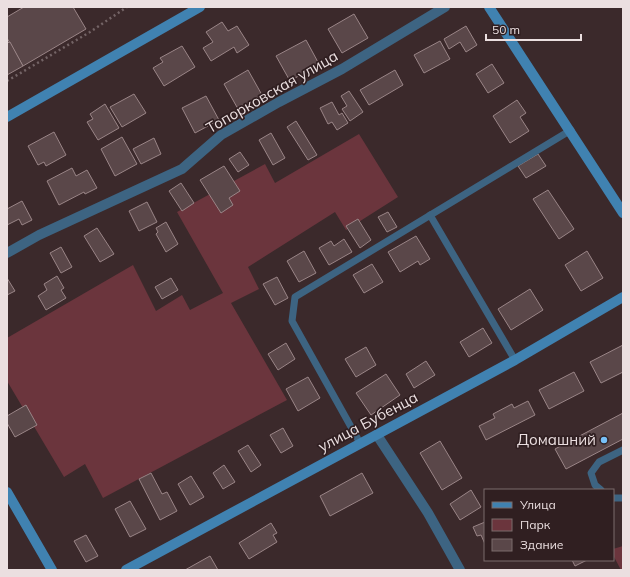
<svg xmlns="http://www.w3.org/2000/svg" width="630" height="577" viewBox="0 0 630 577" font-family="Mulish,sans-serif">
<rect width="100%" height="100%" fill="#3b292b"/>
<!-- green -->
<g fill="#6b353d">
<polygon points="359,134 398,197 346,230 335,212 248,267 259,289 231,303 287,400 103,498 85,464 64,477 7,381 7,338 133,265 156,311 182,295 190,310 223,293 177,212 265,164 275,183"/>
<polygon points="623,546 623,570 621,570 613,555 613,549"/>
</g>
<!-- building -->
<g fill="#5a4749" stroke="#9a8587">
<polygon points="24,7 73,7 86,29 23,66 7,38 7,17"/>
<polygon points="354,14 368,38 342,53 328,29"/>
<polygon points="222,22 228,31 237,26 249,45 237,53 234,47 211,61 203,48 213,42 206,32"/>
<polygon points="466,26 477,45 466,52 460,42 449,49 444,39"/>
<polygon points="306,40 319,64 290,81 276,56"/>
<polygon points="440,41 450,59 424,73 414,55"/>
<polygon points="10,42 23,66 7,75 7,43"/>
<polygon points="182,46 195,67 164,86 153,68 163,62 160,58"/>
<polygon points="492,64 504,83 488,93 476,74"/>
<polygon points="248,70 262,95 238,109 224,84"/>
<polygon points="395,70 403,85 369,105 360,90"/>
<polygon points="349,91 363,112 350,121 342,109 347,106 341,96"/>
<polygon points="134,94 146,113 122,127 110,107"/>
<polygon points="206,96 219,120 195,133 182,108"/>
<polygon points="517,100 526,113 520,117 529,131 510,143 493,116"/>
<polygon points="332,102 339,115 342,113 348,123 337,130 332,122 328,124 320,108"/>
<polygon points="105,104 119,128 98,140 87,122 93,119 90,114"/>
<polygon points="296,121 317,155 308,160 287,127"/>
<polygon points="54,132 66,155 46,166 44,162 38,165 28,146"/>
<polygon points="271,133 285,158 273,165 259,140"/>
<polygon points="122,137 137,164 115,176 101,149"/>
<polygon points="154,138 161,154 141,164 133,149"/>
<polygon points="240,152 249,165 238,172 229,159"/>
<polygon points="538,154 546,166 526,178 518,166"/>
<polygon points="224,166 240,191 229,198 233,205 221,213 200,180"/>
<polygon points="72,168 76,176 87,170 97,188 85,194 84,192 59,205 47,181"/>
<polygon points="181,183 194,203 182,211 169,191"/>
<polygon points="548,190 574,229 559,239 533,199"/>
<polygon points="22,201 32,220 22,225 19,219 7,225 7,209"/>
<polygon points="147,202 157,222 139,231 129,211"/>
<polygon points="388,212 397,227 387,232 378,217"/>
<polygon points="358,219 371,240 360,248 346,226"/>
<polygon points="166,222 178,244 166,252 156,234 158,232 156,228"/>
<polygon points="97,228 114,254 100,262 84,236"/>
<polygon points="416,236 430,259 420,265 418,261 400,272 388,252"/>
<polygon points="344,239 352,252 329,265 319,248 331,241 334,246"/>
<polygon points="61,247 72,267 61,273 50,253"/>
<polygon points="304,251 316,273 299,282 287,261"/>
<polygon points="587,251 603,278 581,291 565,265"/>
<polygon points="372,264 383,282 364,293 353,275"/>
<polygon points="57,276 64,288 61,290 66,298 46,310 38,296 47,290 44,284"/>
<polygon points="277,277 288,298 275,305 263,284"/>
<polygon points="7,278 15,291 7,295"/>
<polygon points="171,278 178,290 162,299 155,287"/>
<polygon points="530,289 543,310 511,330 498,309"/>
<polygon points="483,328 492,343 469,357 460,342"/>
<polygon points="286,343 295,359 278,370 268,354"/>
<polygon points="623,345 623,372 601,383 590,362"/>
<polygon points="366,347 376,365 356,377 345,359"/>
<polygon points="426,361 435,375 414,388 406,374"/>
<polygon points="574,372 584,391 549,409 539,390"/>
<polygon points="386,374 400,395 371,415 356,393"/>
<polygon points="308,377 320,398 298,411 286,389"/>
<polygon points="528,401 535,415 486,440 479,426 495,418 493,414 512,404 514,408"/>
<polygon points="26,405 37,425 15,437 7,423 7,416"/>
<polygon points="623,413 623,439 566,469 555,449"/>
<polygon points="283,428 293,446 281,453 270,435"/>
<polygon points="440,441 462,478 442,490 420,453"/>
<polygon points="248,445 261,465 251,472 238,451"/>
<polygon points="224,465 235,482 223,489 213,473"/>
<polygon points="151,473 162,494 167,492 177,511 160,520 139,479"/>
<polygon points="362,473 373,493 330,516 320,496"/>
<polygon points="191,476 204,497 190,505 178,484"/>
<polygon points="471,490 481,507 460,520 450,504"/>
<polygon points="130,501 146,529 130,537 115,509"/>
<polygon points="485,522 485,544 481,535 477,536 473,527"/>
<polygon points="271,523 277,533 273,535 277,542 249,559 239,543"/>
<polygon points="86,535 98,556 86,562 74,541"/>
<polygon points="210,556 218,570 185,570"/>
<polygon points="572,560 587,560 575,566"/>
</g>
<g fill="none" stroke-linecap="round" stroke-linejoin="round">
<!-- path -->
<polyline stroke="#746466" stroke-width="2.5" stroke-dasharray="2 3" stroke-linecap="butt" points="7,81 90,32 127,7"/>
<!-- lane -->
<g stroke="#3d6482" stroke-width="7">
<polyline points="430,215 515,360"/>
<polyline points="360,443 292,321 295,297 571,130"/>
<polyline points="601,490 595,485 591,473 599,462 623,450"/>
<polyline points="613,498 623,498"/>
</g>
<!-- street -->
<g stroke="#3d6482" stroke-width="10">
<polyline points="7,253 39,235 182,169 221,135 279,102 342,69 445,7"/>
<polyline points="377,435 428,513 460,570"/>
</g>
<!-- secondary -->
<g stroke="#4082b1" stroke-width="10">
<polyline points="489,7 623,213"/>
<polyline points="7,117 200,7"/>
<polyline points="7,492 52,570"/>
<polyline points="126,570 515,360 623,297"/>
</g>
</g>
<!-- markers -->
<circle fill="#77c0f7" stroke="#301f21" stroke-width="1.5" cx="604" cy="440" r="4"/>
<g text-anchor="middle" stroke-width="3.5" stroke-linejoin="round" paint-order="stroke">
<!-- street labels -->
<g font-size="15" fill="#ebdfe0" stroke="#301f21">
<text transform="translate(272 92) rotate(-30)" y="5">Топорковская улица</text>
<text transform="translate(368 422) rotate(-28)" y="5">улица Бубенца</text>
</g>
<!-- poi labels -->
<g font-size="15" fill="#ebdfe0" stroke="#301f21" text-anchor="end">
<text x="596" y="445">Домашний</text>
</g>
</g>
<!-- border -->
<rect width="630" height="577" fill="none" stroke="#ebdfe0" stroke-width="16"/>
<!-- legend -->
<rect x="484" y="489" width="130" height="72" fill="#301f21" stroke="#7b6c6d"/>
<rect x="492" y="502" width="20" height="6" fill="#4082b1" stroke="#7b6c6d"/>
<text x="520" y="509" font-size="12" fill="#ebdfe0">Улица</text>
<rect x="492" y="519" width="20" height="12" fill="#6b353d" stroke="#7b6c6d"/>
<text x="520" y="529" font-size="12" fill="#ebdfe0">Парк</text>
<rect x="492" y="539" width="20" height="12" fill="#5a4749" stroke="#7b6c6d"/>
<text x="520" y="549" font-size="12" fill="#ebdfe0">Здание</text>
<!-- scale -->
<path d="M486 34v6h95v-6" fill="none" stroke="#ebdfe0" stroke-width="2"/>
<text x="492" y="34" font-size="12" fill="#ebdfe0" stroke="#301f21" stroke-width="3" paint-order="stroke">50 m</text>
</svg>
